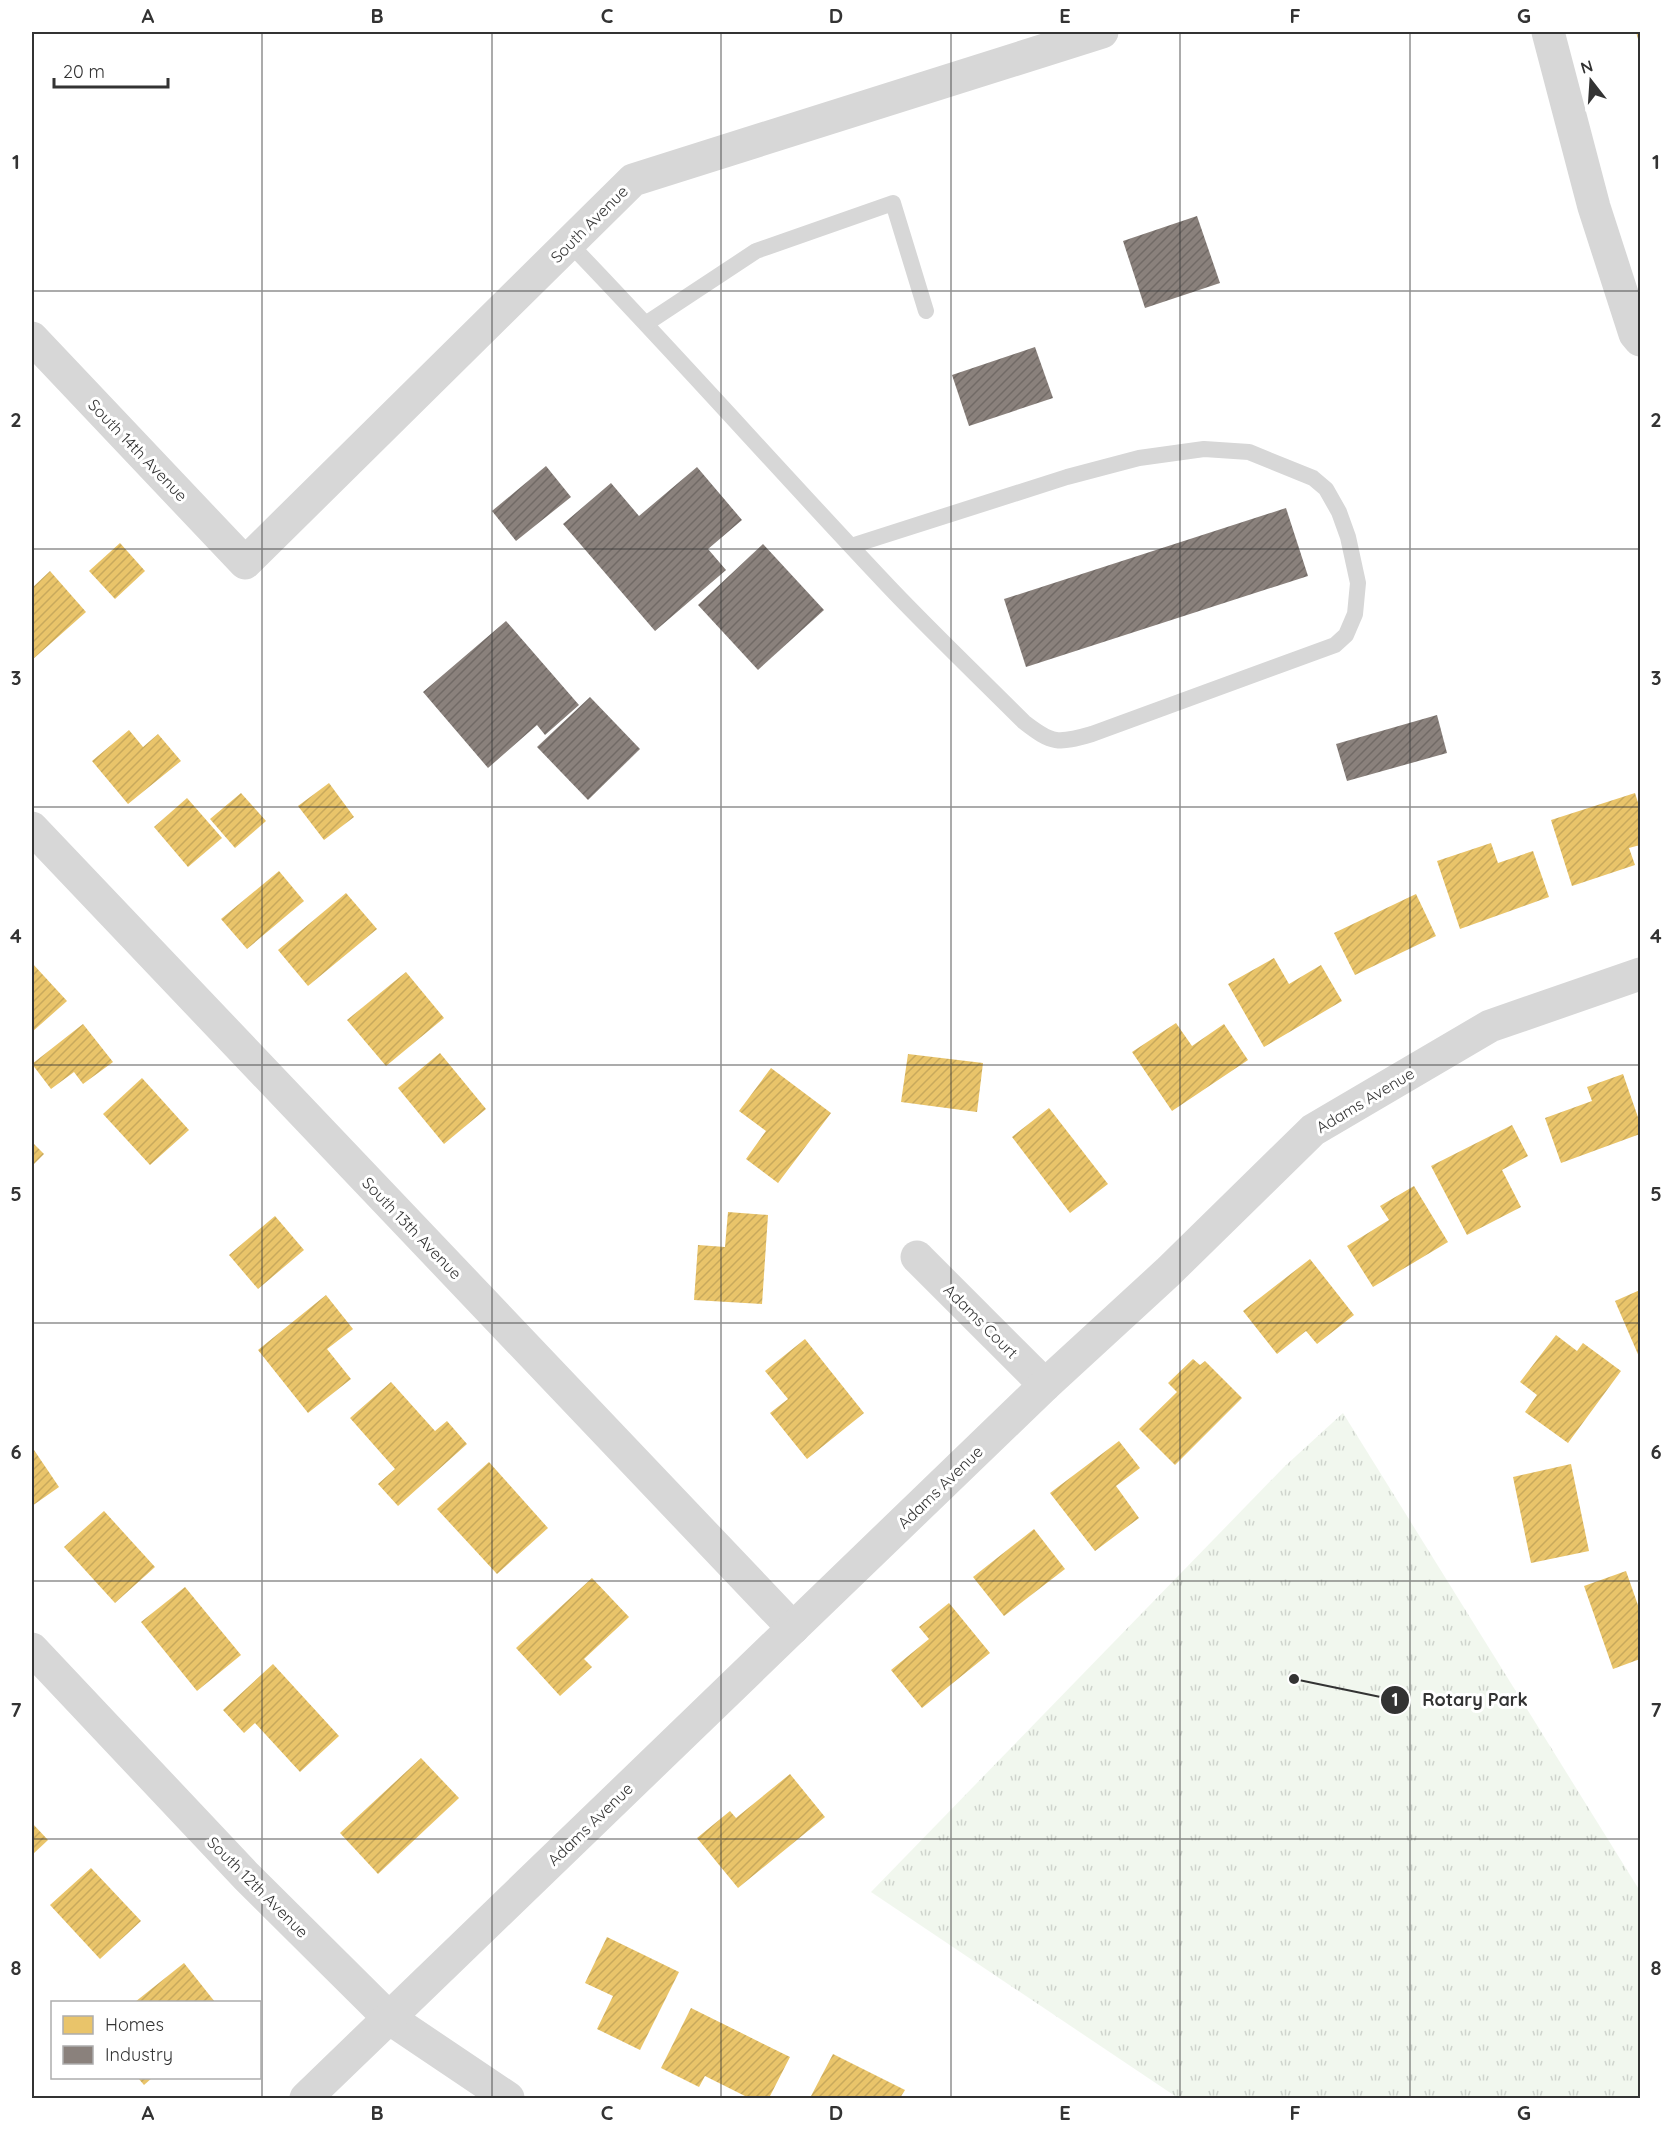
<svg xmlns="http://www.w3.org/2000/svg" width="1672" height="2130" viewBox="0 0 1672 2130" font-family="Quicksand,sans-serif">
<defs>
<pattern id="park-tufts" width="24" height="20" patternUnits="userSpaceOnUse" patternTransform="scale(1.5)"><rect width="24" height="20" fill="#f1f7ee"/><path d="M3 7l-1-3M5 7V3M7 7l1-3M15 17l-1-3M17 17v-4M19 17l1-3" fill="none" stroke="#cfd4cd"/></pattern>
<pattern id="homes-hatch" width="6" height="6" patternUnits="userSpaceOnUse" patternTransform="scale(1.5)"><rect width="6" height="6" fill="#e9c46a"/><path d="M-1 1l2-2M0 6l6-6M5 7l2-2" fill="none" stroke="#c8a95c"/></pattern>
<pattern id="industry-hatch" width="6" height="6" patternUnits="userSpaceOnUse" patternTransform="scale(1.5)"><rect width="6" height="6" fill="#8a817c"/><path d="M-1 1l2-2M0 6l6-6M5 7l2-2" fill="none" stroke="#716a66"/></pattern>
</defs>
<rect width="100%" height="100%" fill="#fff"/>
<!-- park -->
<polygon fill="url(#park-tufts)" points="1343,1413 1640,1891 1640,2098 1178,2098 871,1892 1284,1467"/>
<!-- homes -->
<g fill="url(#homes-hatch)">
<polygon points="1636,32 1640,32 1640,46"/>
<polygon points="120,543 145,571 115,599 89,571"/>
<polygon points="50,571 86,612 32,660 32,588"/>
<polygon points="129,730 143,747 158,734 181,761 128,804 92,761"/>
<polygon points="329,783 354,817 324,840 298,806"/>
<polygon points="241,793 266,821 235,848 210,819"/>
<polygon points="1635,793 1640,809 1640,845 1629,848 1635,865 1572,886 1551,820"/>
<polygon points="187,798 222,838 188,867 154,827"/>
<polygon points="1491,843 1498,863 1533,851 1549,897 1460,929 1437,861"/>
<polygon points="279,871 304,901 247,949 221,919"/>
<polygon points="346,893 377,929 308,986 278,950"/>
<polygon points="1416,894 1436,936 1355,975 1334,933"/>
<polygon points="1274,958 1289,984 1321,965 1342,1001 1264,1047 1228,984"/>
<polygon points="32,963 67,1001 32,1032"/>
<polygon points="406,972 444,1018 386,1066 347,1020"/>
<polygon points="1176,1023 1192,1046 1224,1024 1248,1060 1172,1111 1132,1052"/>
<polygon points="83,1024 113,1062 83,1084 74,1072 51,1089 32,1064"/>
<polygon points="440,1053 486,1109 444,1144 398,1088"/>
<polygon points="908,1054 983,1063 977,1112 901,1102"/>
<polygon points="771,1068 831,1113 778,1183 746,1159 766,1131 739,1111"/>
<polygon points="1623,1074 1640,1123 1640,1134 1561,1163 1545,1118 1592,1101 1587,1087"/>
<polygon points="142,1078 189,1130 150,1165 103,1114"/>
<polygon points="1049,1108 1108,1184 1070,1213 1012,1137"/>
<polygon points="1512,1125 1528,1156 1502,1170 1521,1207 1467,1235 1431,1166"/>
<polygon points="32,1142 44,1154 32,1166"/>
<polygon points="1414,1186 1448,1242 1373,1287 1347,1246 1389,1220 1380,1206"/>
<polygon points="728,1212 768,1215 762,1304 694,1300 698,1245 725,1247"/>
<polygon points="275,1216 304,1250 258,1289 229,1255"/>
<polygon points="1310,1259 1354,1315 1317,1344 1306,1331 1277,1354 1243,1311"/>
<polygon points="1640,1290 1640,1359 1615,1301"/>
<polygon points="326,1295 353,1329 327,1349 351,1379 308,1413 258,1350"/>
<polygon points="1556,1335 1577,1351 1583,1343 1621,1371 1568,1443 1525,1412 1537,1395 1520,1382"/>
<polygon points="805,1339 864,1413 807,1459 770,1413 788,1399 765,1371"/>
<polygon points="1193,1359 1200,1365 1205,1361 1242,1398 1175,1465 1139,1429 1177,1392 1168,1383"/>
<polygon points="391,1382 435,1431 447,1421 467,1444 398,1506 378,1484 395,1469 350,1418"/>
<polygon points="1119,1441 1140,1468 1116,1486 1139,1518 1095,1551 1050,1493"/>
<polygon points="32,1447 59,1487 32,1506"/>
<polygon points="489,1462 548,1528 497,1574 437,1509"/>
<polygon points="1571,1464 1589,1551 1531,1563 1513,1477"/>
<polygon points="104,1511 155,1567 115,1603 64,1547"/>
<polygon points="1034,1529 1065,1569 1004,1616 973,1577"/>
<polygon points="1626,1571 1640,1611 1640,1659 1613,1669 1584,1586"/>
<polygon points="592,1578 629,1617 584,1659 592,1667 560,1696 516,1648"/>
<polygon points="185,1587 241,1655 197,1691 141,1622"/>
<polygon points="949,1603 990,1653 922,1708 891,1670 929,1639 919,1627"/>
<polygon points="273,1664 339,1736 300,1772 255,1723 244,1733 223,1710"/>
<polygon points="421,1758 459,1798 378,1874 340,1833"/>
<polygon points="790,1774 825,1817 738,1888 697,1838 730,1811 736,1818"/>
<polygon points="32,1823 48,1840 32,1855"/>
<polygon points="91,1868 141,1921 100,1959 50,1905"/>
<polygon points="607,1937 679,1972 640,2050 597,2029 613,1996 585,1983"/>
<polygon points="184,1963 215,2002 135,2002"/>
<polygon points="691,2008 790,2057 769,2098 749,2098 705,2076 699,2087 661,2068"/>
<polygon points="833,2054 905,2090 900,2098 810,2098"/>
<polygon points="138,2078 152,2078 144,2085"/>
</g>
<!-- industry -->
<g fill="url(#industry-hatch)">
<polygon points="1197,216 1220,283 1145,308 1123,241"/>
<polygon points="1035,347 1053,398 969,426 952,375"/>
<polygon points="546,466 571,497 516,541 492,511"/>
<polygon points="697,467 742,520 708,549 726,570 655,631 563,524 611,483 639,516"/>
<polygon points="1286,508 1308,576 1026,667 1004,599"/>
<polygon points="763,544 824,610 758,670 698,605"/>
<polygon points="506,621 579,705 545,735 537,725 488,768 423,692"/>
<polygon points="590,697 640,749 588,800 537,747"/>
<polygon points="1437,715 1447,753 1347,781 1336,744"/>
</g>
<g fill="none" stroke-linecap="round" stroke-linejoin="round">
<!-- lane -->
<g stroke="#d7d7d7" stroke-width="16">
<path d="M 569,243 C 679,357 783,475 892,590 C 935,635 980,678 1024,722 C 1052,744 1058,744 1092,734 L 1335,645 L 1346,635 L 1355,614 L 1358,583 L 1348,537 L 1339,512 L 1326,489 L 1313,478 L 1249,452 L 1204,449 L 1139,458 L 1067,477 L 851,546"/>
<polyline points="647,323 756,251 893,203 926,311"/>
</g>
<!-- street -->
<g stroke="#d7d7d7" stroke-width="33">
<polyline points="1548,32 1594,207 1635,334 1640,340"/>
<polyline points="32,338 245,563 633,180 1102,32"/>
<polyline points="32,828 793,1628"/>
<polyline points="917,1257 1045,1385"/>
<polyline points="32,1649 246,1876 389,2018 508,2098"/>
<polyline points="306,2098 793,1628 1045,1385 1168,1272 1313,1130 1490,1026 1640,974"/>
</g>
</g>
<!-- grid -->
<path fill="none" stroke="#333" stroke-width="1.5" stroke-opacity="0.55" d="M 262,32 L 262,2098M 492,32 L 492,2098M 721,32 L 721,2098M 951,32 L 951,2098M 1180,32 L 1180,2098M 1410,32 L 1410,2098M 32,291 L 1640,291M 32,549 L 1640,549M 32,807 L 1640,807M 32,1065 L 1640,1065M 32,1323 L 1640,1323M 32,1581 L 1640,1581M 32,1839 L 1640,1839"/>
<g text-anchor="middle" stroke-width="6" stroke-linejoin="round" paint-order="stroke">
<!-- street labels -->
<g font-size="16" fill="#333" stroke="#fff">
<text transform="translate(589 224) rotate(-45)" y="6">South Avenue</text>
<text transform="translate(138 450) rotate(46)" y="6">South 14th Avenue</text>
<text transform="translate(1365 1100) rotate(-31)" y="6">Adams Avenue</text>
<text transform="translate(412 1228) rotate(46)" y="6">South 13th Avenue</text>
<text transform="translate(981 1321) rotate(45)" y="6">Adams Court</text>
<text transform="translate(940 1487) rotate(-44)" y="6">Adams Avenue</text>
<text transform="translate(590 1824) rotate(-44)" y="6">Adams Avenue</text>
<text transform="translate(258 1887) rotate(45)" y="6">South 12th Avenue</text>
</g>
</g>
<!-- callouts -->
<path fill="none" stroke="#333" stroke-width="2" d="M1294 1679L1395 1700"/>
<g fill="#333" stroke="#fff" stroke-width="2">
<circle cx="1294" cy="1679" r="6"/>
<circle cx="1395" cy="1700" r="15"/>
</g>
<g font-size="18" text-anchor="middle" font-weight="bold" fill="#fff">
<text x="1395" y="1706">1</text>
</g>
<g font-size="18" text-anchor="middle" font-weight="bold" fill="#333" stroke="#fff" stroke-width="6" stroke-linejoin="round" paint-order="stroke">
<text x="1475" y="1706">Rotary Park</text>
</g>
<!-- border -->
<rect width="1672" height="2130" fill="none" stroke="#ffffff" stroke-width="66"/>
<!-- legend -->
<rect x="51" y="2001" width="210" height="78" fill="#ffffff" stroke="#adadad" stroke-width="1.5"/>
<rect x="63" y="2016" width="30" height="18" fill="#e9c46a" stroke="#adadad" stroke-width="1.5"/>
<text x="105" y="2031" font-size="18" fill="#333333">Homes</text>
<rect x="63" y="2046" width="30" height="18" fill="#8a817c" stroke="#adadad" stroke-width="1.5"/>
<text x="105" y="2061" font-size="18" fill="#333333">Industry</text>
<!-- north arrow -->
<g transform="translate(1591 81) rotate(343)" stroke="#ffffff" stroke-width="4.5" paint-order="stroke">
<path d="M0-4.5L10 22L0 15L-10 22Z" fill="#333333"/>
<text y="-9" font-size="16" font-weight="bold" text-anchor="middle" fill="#333333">N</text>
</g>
<!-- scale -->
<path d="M54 78v9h114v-9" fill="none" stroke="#333333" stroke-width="3"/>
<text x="63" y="78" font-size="18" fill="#333333" stroke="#ffffff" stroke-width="4.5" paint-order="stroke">20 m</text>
<rect x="33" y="33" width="1606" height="2064" fill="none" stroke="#333" stroke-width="2"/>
<g font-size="20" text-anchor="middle" font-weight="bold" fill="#333">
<text x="148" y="23">A</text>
<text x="377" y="23">B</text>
<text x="607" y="23">C</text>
<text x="836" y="23">D</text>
<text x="1065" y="23">E</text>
<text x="1295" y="23">F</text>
<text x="1524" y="23">G</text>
<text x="16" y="169">1</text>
<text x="1656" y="169">1</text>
<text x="16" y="427">2</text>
<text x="1656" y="427">2</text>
<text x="16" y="685">3</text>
<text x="1656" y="685">3</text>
<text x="16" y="943">4</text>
<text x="1656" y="943">4</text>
<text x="16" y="1201">5</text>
<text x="1656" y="1201">5</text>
<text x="16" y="1459">6</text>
<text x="1656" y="1459">6</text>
<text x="16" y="1717">7</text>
<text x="1656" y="1717">7</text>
<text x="16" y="1975">8</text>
<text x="1656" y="1975">8</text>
<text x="148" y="2120">A</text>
<text x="377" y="2120">B</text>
<text x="607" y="2120">C</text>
<text x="836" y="2120">D</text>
<text x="1065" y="2120">E</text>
<text x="1295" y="2120">F</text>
<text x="1524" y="2120">G</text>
</g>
</svg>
